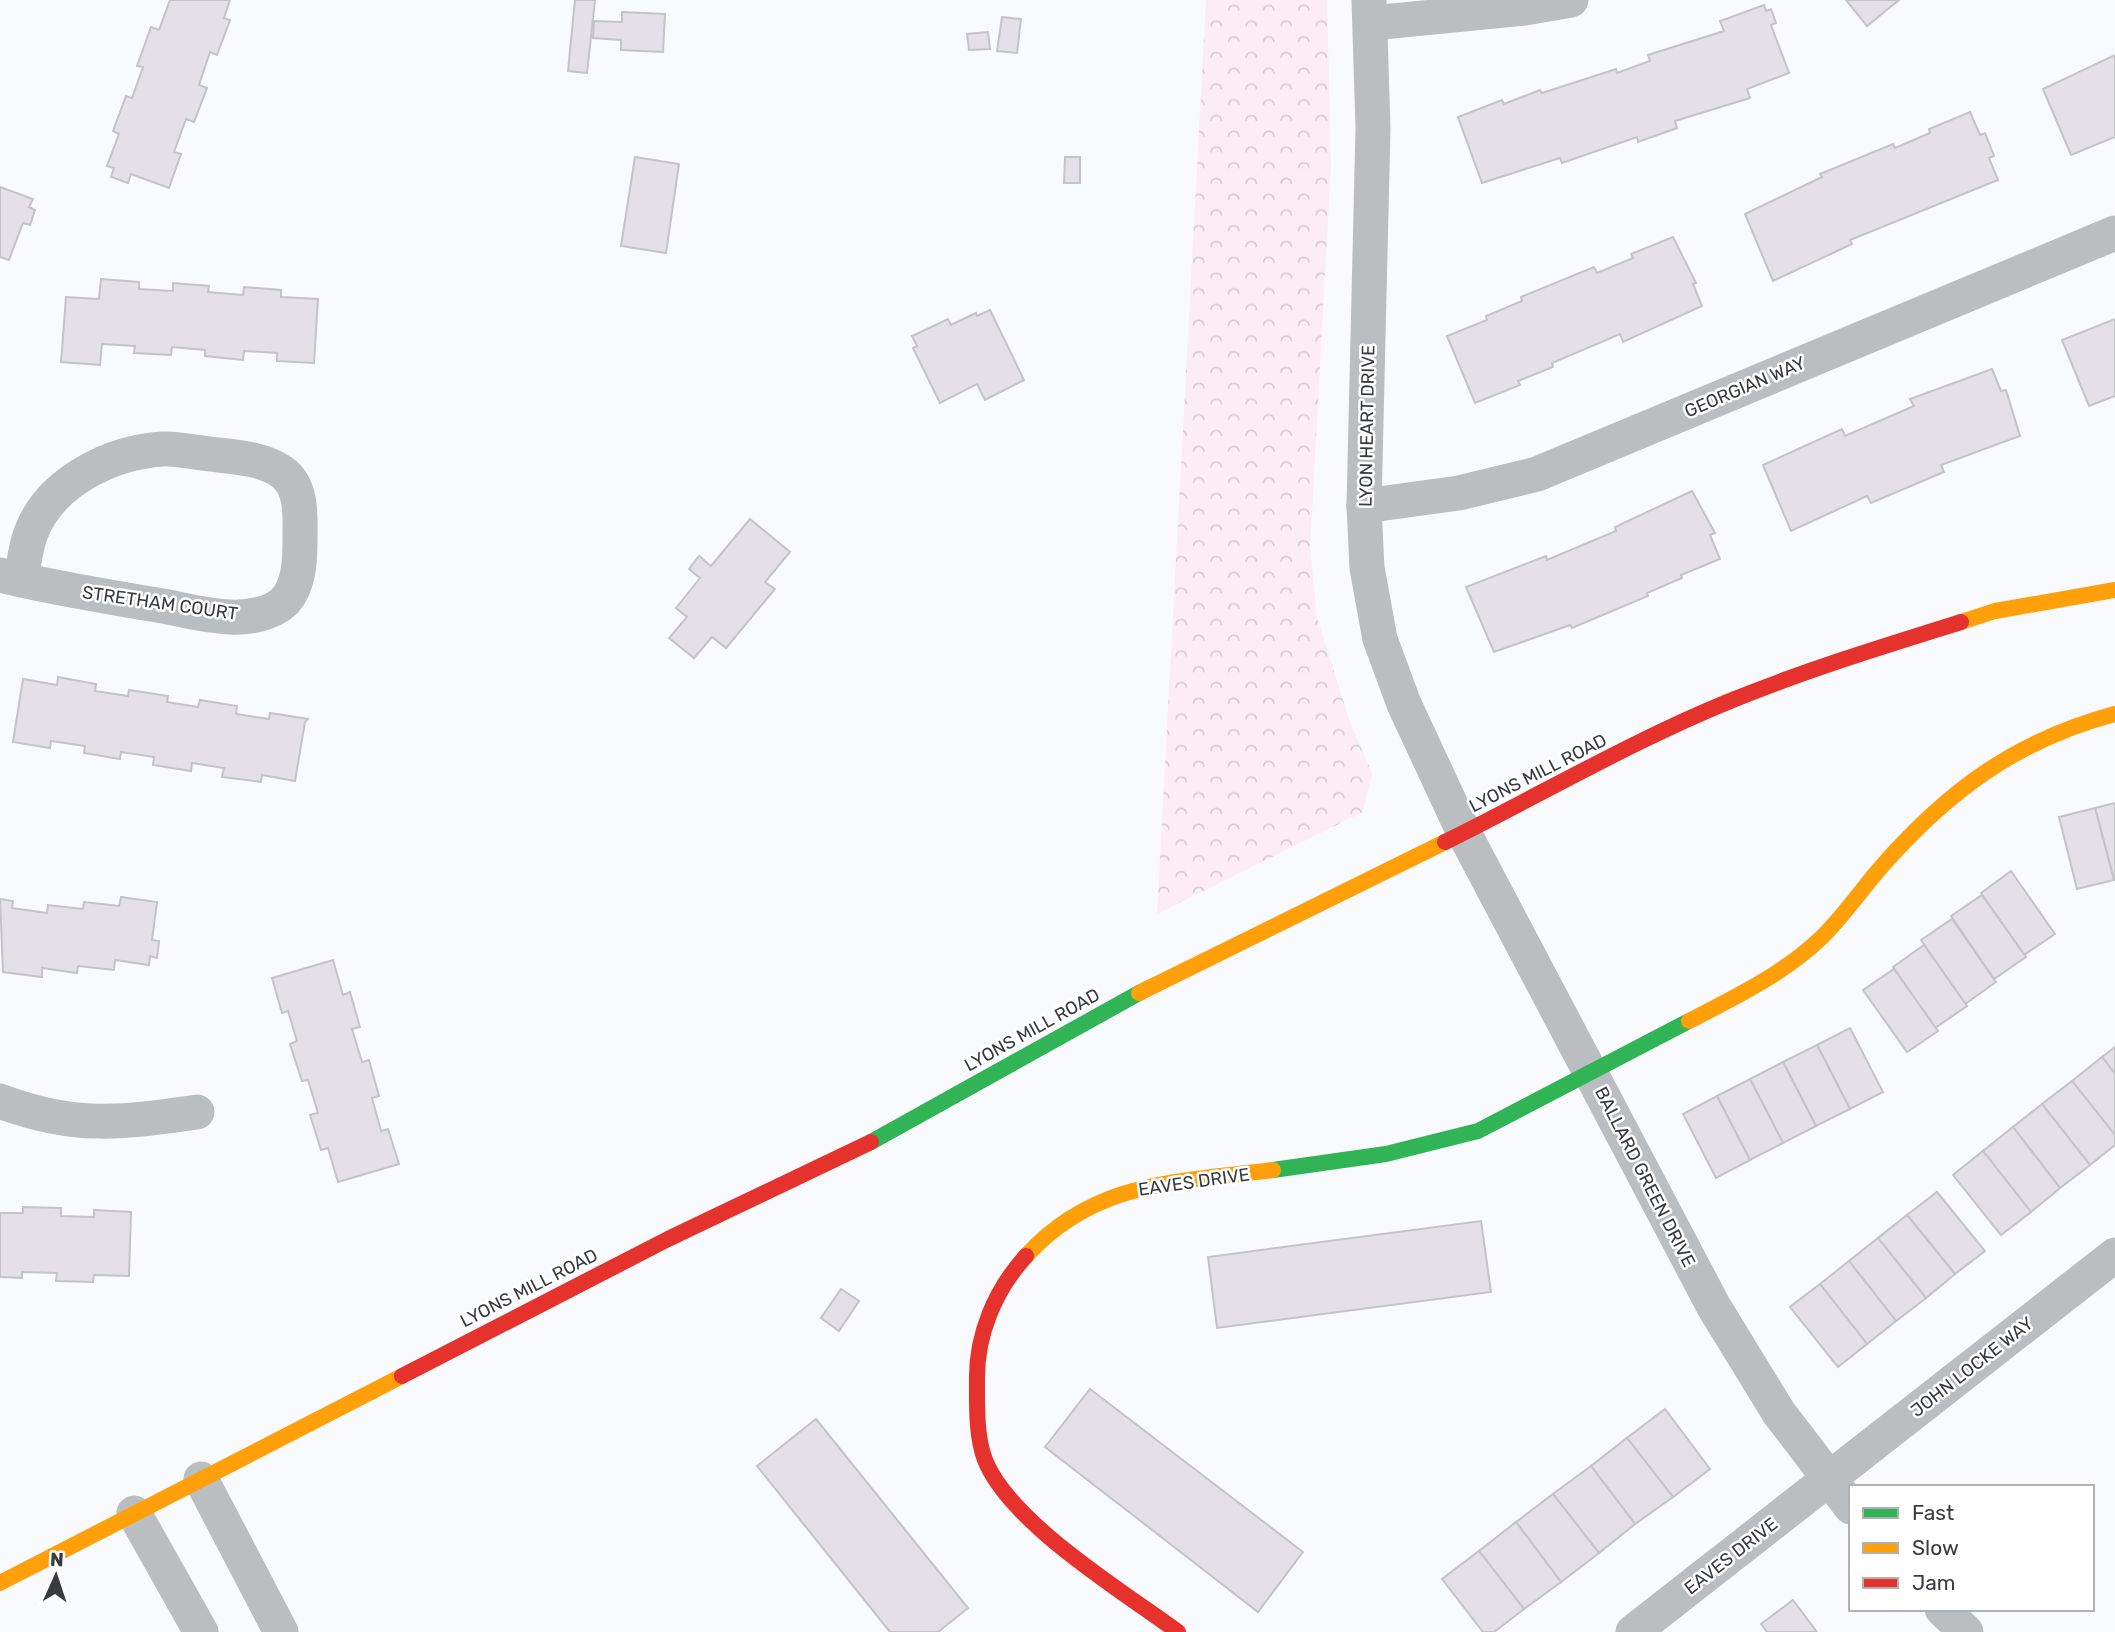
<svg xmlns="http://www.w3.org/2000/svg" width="2115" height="1632" viewBox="0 0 2115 1632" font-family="Rubik,sans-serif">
<defs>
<pattern id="park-crowns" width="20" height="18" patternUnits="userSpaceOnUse" patternTransform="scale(1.75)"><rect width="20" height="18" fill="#fcecf6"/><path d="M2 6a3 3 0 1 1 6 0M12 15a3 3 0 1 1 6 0" fill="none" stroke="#d9cbd4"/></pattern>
</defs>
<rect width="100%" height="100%" fill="#f9fafd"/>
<!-- park -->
<polygon fill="url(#park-crowns)" points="1206,0 1327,0 1331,165 1310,548 1317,618 1351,725 1372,773 1363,812 1157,914"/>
<!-- building -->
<g fill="#e3e0e8" stroke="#c4c3c7" stroke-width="2">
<polygon points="170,0 230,0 224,18 230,20 217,55 210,52 199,85 207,88 194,122 186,119 174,152 181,154 169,188 131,174 128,183 111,177 114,168 107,166 119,134 113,131 126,96 132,98 143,67 137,66 151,27 159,30"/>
<polygon points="575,0 595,0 587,73 568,71"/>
<polygon points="1846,0 1899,0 1867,26"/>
<polygon points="1764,5 1766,11 1771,9 1776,23 1771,25 1789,73 1747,89 1750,98 1675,121 1677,128 1638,142 1637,137 1562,163 1560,158 1482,183 1458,117 1502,100 1504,104 1540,90 1542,93 1616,69 1617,73 1650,61 1648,55 1724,31 1720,21"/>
<polygon points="622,12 665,14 663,52 621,50 621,40 593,38 594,21 622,22"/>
<polygon points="1002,17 1021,19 1017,53 997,51"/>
<polygon points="988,32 990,49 969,50 967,34"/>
<polygon points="2115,55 2115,137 2071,155 2043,89"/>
<polygon points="1970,112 1980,135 1985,133 1994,156 1989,158 1998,180 1850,240 1852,244 1773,281 1745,214 1822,177 1820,174 1893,144 1895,148 1930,133 1929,129"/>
<polygon points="635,157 679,164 666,253 621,246"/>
<polygon points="1065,157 1080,157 1080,183 1064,183"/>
<polygon points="0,187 33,199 29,207 35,210 30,225 23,223 9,260 0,257"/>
<polygon points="1673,237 1696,283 1693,284 1702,306 1623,342 1620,334 1552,363 1553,367 1518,381 1520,385 1475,403 1447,336 1487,320 1486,316 1522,301 1521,297 1594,267 1597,273 1633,258 1631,254"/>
<polygon points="101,279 139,282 139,289 173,291 173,283 209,286 208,292 243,295 244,287 281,290 281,297 318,299 314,363 277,361 277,353 244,351 243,360 205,356 205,350 172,347 171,355 134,353 135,346 102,344 100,365 61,362 66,297 99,299"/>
<polygon points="990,310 1024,380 985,400 977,384 940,403 913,348 917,346 912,336 948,319 951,325 976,313 977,316"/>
<polygon points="2115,319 2115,396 2089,406 2062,340"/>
<polygon points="1992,369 2001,391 2006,390 2020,436 1941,465 1944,472 1871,503 1867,496 1791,531 1763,465 1842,429 1845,436 1914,406 1910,399"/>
<polygon points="1692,491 1715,533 1710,535 1720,559 1681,575 1682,578 1647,593 1648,596 1572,628 1570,625 1494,652 1466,587 1546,556 1547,560 1616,531 1615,527"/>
<polygon points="750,519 790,552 765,582 775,589 726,648 712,637 694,658 669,638 687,617 676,608 700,578 689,569 699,556 711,566"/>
<polygon points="58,677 96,684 95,691 128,696 129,690 168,696 167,702 198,707 200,700 237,706 236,714 269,719 270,713 308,719 305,722 295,781 262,775 261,782 222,777 224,768 192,763 191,771 153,765 154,757 121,752 120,759 84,753 85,746 51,741 50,748 13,742 23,679 57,685"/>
<polygon points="2115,803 2115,880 2114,880 2095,808"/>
<polygon points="2095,808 2114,880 2077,889 2059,817"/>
<polygon points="2011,871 2055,934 2024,955 1981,893"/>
<polygon points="1982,895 2026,957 1994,979 1951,916"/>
<polygon points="121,897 157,902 152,940 159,941 157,958 150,956 149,965 115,960 114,970 78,966 77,973 42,968 42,977 3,972 0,899 13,901 12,908 47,913 48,905 83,909 84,902 119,906"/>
<polygon points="1952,919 1996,982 1965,1004 1921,940"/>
<polygon points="1924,945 1967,1006 1935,1028 1893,967"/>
<polygon points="333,960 343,995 350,992 360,1027 352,1029 362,1062 369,1060 379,1096 372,1098 381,1131 388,1129 399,1164 338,1182 328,1148 321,1150 310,1115 318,1113 308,1080 302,1081 290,1044 297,1041 288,1011 282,1013 272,978"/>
<polygon points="1894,969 1938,1031 1907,1052 1863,990"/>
<polygon points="1850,1028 1883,1092 1850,1109 1817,1045"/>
<polygon points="1817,1045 1850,1109 1816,1126 1783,1062"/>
<polygon points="2115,1047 2115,1074 2102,1057"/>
<polygon points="2102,1057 2115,1074 2115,1135 2072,1081"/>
<polygon points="1783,1062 1816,1126 1783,1143 1750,1079"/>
<polygon points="1750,1079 1783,1143 1750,1160 1717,1096"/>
<polygon points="2072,1081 2115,1135 2115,1145 2090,1165 2042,1104"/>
<polygon points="1717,1096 1750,1160 1716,1178 1683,1114"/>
<polygon points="2042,1104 2090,1165 2060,1188 2013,1127"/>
<polygon points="2013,1127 2060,1188 2031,1212 1983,1151"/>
<polygon points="1983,1151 2031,1212 2001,1235 1953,1175"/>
<polygon points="1937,1192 1985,1251 1955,1274 1907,1215"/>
<polygon points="23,1207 61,1208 61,1216 94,1217 94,1210 131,1212 129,1276 94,1275 93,1282 56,1281 57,1273 22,1272 22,1278 0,1277 0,1213 23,1213"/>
<polygon points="1907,1215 1955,1274 1926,1298 1878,1238"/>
<polygon points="1481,1221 1491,1292 1217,1328 1208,1257"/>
<polygon points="1878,1238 1926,1298 1896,1321 1849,1261"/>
<polygon points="1849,1261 1896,1321 1867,1344 1820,1284"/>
<polygon points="1820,1284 1867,1344 1838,1367 1790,1307"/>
<polygon points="841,1289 859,1301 839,1331 821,1318"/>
<polygon points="1090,1389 1303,1552 1258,1612 1045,1447"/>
<polygon points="1665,1409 1710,1469 1673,1497 1627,1438"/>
<polygon points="816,1419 968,1608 938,1632 890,1632 757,1466"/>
<polygon points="1627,1438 1673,1497 1635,1524 1591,1466"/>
<polygon points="1591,1466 1635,1524 1599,1553 1553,1494"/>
<polygon points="1553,1494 1599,1553 1561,1582 1516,1522"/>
<polygon points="1516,1522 1561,1582 1524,1609 1479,1551"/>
<polygon points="1479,1551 1524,1609 1494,1632 1483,1632 1442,1579"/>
<polygon points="1793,1600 1817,1632 1767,1632 1761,1624"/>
</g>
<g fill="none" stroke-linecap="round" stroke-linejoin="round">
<!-- street -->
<g stroke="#bbbec1" stroke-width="35">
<polyline points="1369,0 1373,128 1364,506 1367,568 1380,639 1404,704 1464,833 1714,1307 1779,1413 1851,1507"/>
<polyline points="1372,23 1525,8 1571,0"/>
<polyline points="1364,506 1459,493 1537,474 2115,233"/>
<path d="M 0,575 C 52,588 104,596 157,605 C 181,609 206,616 230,617 C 248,618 272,614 285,601 C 299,585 300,561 300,540 C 300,517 303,487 282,472 C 262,458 234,457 210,454 C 195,453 178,448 163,449 C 111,452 50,482 31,533 C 25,548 24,565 21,580"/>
<path d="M 0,1101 C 74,1129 121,1123 197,1112"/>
<polyline points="201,1479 281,1632"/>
<polyline points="134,1513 201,1632"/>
<polyline points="1942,1609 1966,1632"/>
<polyline points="1633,1632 2115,1255"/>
</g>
<!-- fast -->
<g stroke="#30b455" stroke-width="16">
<polyline points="871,1142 1139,993"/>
<polyline points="1273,1170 1386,1154 1478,1131 1689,1021"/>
</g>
<!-- slow -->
<g stroke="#ff9f0a" stroke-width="16">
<polyline points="1961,622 1995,611 2115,590"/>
<polyline points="1139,993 1445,842"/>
<path d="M 1689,1021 C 1734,998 1783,974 1820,939 C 1843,917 1861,890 1882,866 C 1949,790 2017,740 2115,714"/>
<path d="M 1026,1256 C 1095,1180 1179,1182 1273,1170"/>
<polyline points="0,1583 402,1376"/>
</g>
<!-- jam -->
<g stroke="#e5322d" stroke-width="16">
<path d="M 1445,842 C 1540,795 1632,741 1730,701 C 1806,670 1884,646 1961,622"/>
<path d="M 1026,1256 C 995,1290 976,1335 977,1381 C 977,1407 976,1436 985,1460 C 1010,1523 1124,1592 1178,1632"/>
<polyline points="402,1376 668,1239 871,1142"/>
</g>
</g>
<g text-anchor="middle" stroke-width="5" stroke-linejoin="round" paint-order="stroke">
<!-- street labels -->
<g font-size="18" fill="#3a3b3f" stroke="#fff">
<text transform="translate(1745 387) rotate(-23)" y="6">GEORGIAN WAY</text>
<text transform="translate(1367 426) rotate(-89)" y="6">LYON HEART DRIVE</text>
<text transform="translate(160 603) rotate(8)" y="6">STRETHAM COURT</text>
<text transform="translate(1538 773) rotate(-27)" y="6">LYONS MILL ROAD</text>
<text transform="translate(1032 1030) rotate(-29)" y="6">LYONS MILL ROAD</text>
<text transform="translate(1645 1177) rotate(63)" y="6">BALLARD GREEN DRIVE</text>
<text transform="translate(1194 1182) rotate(-8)" y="6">EAVES DRIVE</text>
<text transform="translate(529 1288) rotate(-27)" y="6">LYONS MILL ROAD</text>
<text transform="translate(1972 1367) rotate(-38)" y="6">JOHN LOCKE WAY</text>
<text transform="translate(1731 1556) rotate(-38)" y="6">EAVES DRIVE</text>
</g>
</g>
<!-- legend -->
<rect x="1849" y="1485" width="245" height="126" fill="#ffffff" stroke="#b0b1b2" stroke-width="2"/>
<rect x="1863" y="1508" width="35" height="10" fill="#30b455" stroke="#b0b1b2" stroke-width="2"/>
<text x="1912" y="1520" font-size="21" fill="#3a3b3f">Fast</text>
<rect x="1863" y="1543" width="35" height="10" fill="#ff9f0a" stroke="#b0b1b2" stroke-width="2"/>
<text x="1912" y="1555" font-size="21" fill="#3a3b3f">Slow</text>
<rect x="1863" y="1578" width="35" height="10" fill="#e5322d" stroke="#b0b1b2" stroke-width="2"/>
<text x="1912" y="1590" font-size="21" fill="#3a3b3f">Jam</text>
<!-- north arrow -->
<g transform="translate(56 1576) rotate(3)" stroke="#ffffff" stroke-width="5" paint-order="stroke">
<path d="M0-5L12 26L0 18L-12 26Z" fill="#3a3b3f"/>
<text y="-10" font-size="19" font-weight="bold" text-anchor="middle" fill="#3a3b3f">N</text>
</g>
</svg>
